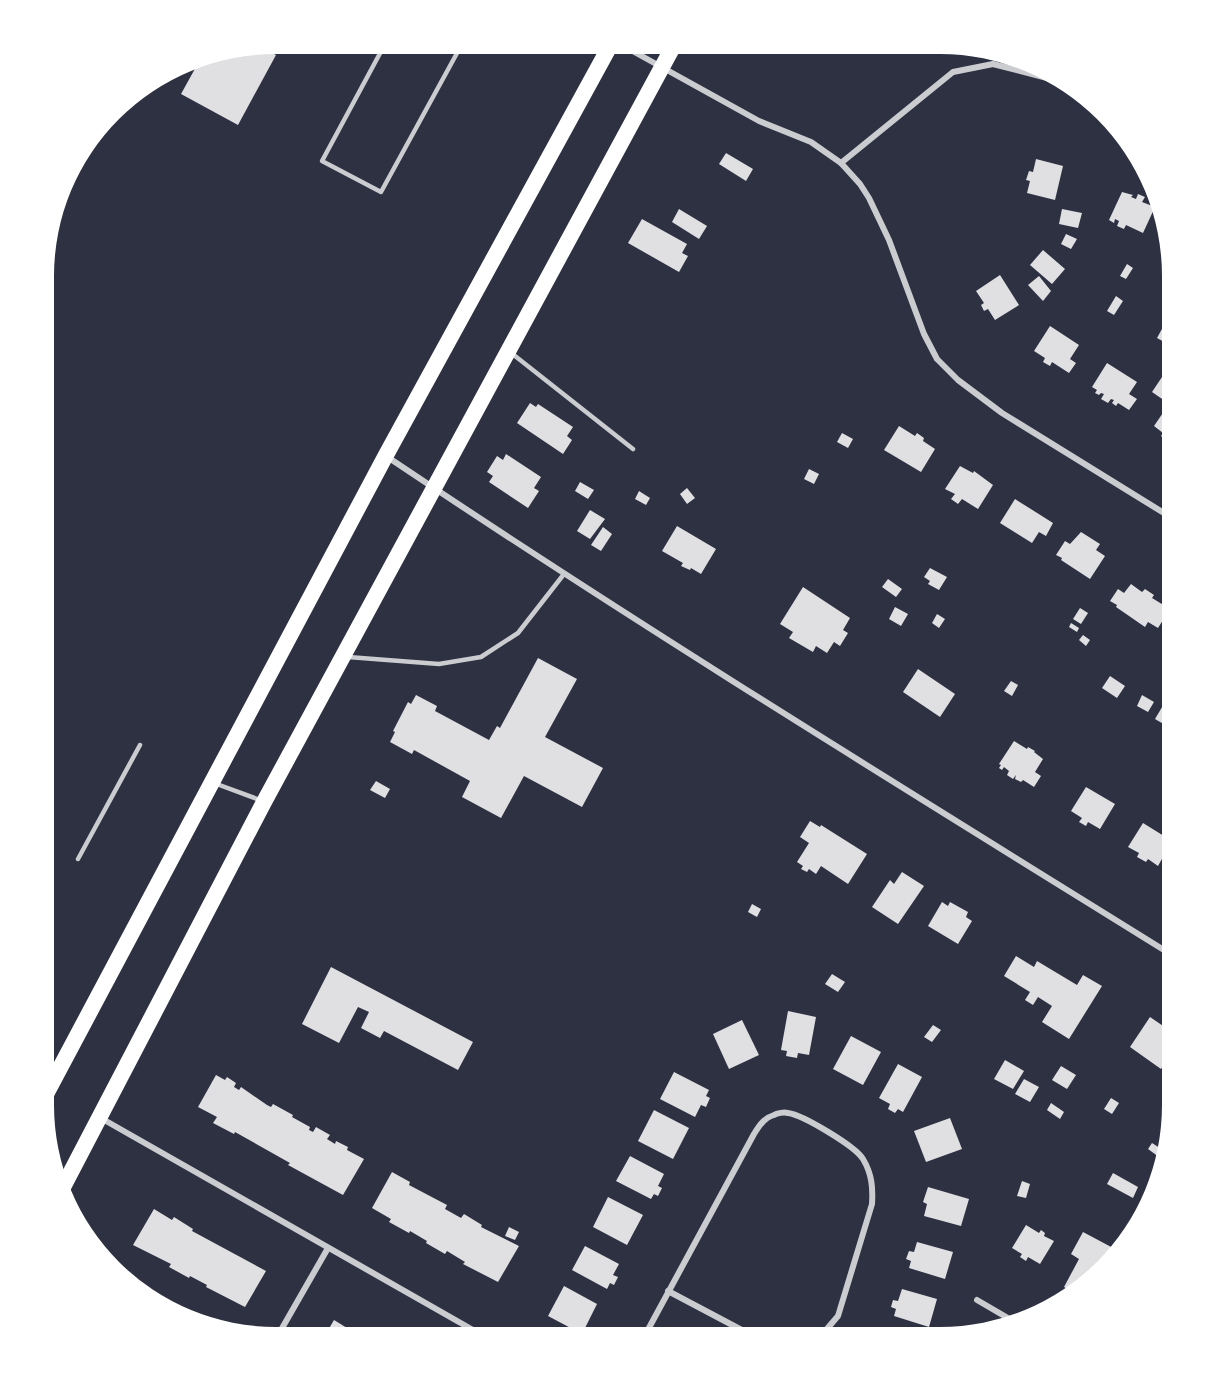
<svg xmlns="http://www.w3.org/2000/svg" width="1216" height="1381" viewBox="0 0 1216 1381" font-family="'Times New Roman',serif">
<rect width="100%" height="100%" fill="#2d3142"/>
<!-- building -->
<g fill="#e0e0e3">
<polygon points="274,44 270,52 276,55 238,125 181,94 202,56"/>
<polygon points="726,153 753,169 746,181 719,164"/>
<polygon points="1036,159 1063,166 1055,200 1027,193 1030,181 1026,180 1029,171 1033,172"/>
<polygon points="1122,192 1133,195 1131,197 1136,199 1138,194 1145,197 1142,202 1155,207 1143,233 1126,225 1124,229 1117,226 1119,221 1115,219 1114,223 1109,220"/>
<polygon points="679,209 707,226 699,239 672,222"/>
<polygon points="1062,209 1082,213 1078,228 1059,224"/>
<polygon points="642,219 687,244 682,253 688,256 679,272 628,243"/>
<polygon points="1066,234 1077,239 1071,249 1061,244"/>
<polygon points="1043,250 1065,269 1052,284 1030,265"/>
<polygon points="1127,264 1133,268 1126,279 1120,276"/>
<polygon points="1000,275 1019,305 995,320 988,309 984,311 981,305 984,303 976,291"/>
<polygon points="1039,276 1051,291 1043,301 1028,285"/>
<polygon points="1116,296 1123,301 1114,315 1107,311"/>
<polygon points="1050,326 1079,345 1070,359 1076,363 1069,373 1052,362 1050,366 1043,362 1045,358 1034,351"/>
<polygon points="1163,327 1172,332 1166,343 1157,338"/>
<polygon points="1172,362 1172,397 1168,403 1152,392"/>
<polygon points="1107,363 1137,382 1129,394 1137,399 1129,410 1118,403 1116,406 1112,403 1114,400 1111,399 1108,403 1101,399 1104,394 1101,393 1099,395 1095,393 1097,390 1092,387"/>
<polygon points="530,403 536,407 538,404 573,427 567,436 572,440 563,454 517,423"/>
<polygon points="1169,404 1172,406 1172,444 1161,436 1163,433 1154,426"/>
<polygon points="899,426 915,436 917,433 924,438 923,441 935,449 921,472 884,450"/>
<polygon points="842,433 853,439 848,448 837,442"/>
<polygon points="506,454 541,477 534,488 539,491 528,508 489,482 493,476 487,472 497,456 503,460"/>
<polygon points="960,466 973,473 974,471 993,485 978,509 962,499 958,504 951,499 955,494 945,489"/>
<polygon points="809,469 819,474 814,484 804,479"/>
<polygon points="580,482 594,490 588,499 575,491"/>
<polygon points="687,488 695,498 687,504 680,494"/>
<polygon points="639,491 650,498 646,505 635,499"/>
<polygon points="1015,499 1053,523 1046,536 1039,532 1032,543 1000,523"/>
<polygon points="590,510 605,519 590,539 577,531"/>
<polygon points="677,526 716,549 701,574 691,568 690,570 681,566 683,563 662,551"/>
<polygon points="603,527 612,534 601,551 591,545"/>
<polygon points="1081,532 1100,544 1096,550 1105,556 1090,579 1061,560 1062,558 1056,555 1065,541 1070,544"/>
<polygon points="930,568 947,577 939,590 928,584 930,581 924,577"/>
<polygon points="888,579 902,589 896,597 882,587"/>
<polygon points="1131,584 1142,592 1145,589 1154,595 1152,598 1170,609 1158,628 1148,622 1145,627 1116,607 1117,605 1110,601 1118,589 1124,593"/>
<polygon points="803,587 850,618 843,630 848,633 840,646 834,642 827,653 816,646 813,652 789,638 793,632 780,624"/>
<polygon points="895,607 908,614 901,626 889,619"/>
<polygon points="1080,608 1088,613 1081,624 1073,619"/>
<polygon points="937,614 945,619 939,628 932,623"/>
<polygon points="1071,623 1079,628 1077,632 1069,627"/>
<polygon points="1083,635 1090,640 1086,646 1079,640"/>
<polygon points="1172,646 1172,670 1162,664"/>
<polygon points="538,658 577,679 545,737 603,768 582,807 524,776 501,818 462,797 470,781 414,750 412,754 390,742 395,732 393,731 408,702 411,704 416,695 437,706 435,711 489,740 497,726 500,728"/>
<polygon points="918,669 955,694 940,717 903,692"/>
<polygon points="1110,676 1125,686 1117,698 1102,688"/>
<polygon points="1011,681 1018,685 1012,696 1004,691"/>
<polygon points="1142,695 1154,702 1148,712 1137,706"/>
<polygon points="1168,697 1172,700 1172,729 1155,719"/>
<polygon points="1014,741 1027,749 1028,747 1035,751 1034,752 1043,759 1035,772 1041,776 1034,787 1023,780 1021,782 1015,779 1016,775 1013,779 1007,775 1009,771 1004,767 1002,770 999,768 1001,765 999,764"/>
<polygon points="376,781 390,789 385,798 370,790"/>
<polygon points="1086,787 1115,804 1100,829 1088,822 1086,826 1079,822 1082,818 1071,811"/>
<polygon points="810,821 820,827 821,825 867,854 848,884 821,866 816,874 809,869 807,872 801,869 803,866 797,862 809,843 800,837"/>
<polygon points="1143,823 1172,841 1158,866 1148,859 1146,862 1137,857 1139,853 1128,847"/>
<polygon points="902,872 924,886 898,924 872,907 890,880 894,884"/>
<polygon points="942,902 948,906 950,902 968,912 966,917 972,921 958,944 928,926"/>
<polygon points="752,904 761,909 757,917 748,912"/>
<polygon points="1016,956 1034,967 1037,961 1077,985 1083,975 1102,986 1069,1039 1042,1022 1052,1006 1038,997 1033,1005 1025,1000 1030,992 1004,976"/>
<polygon points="331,967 473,1042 458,1070 384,1031 380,1038 361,1028 369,1012 358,1007 339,1043 302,1024"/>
<polygon points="832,974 845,982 838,992 825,984"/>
<polygon points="788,1011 816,1017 809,1055 798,1053 797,1058 786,1056 787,1051 781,1050"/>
<polygon points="1150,1017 1172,1032 1172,1053 1161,1069 1130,1047"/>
<polygon points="742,1020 759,1055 729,1069 713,1034"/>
<polygon points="933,1025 941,1030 932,1042 924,1037"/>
<polygon points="851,1036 881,1052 863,1085 833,1069"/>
<polygon points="1005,1060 1024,1071 1013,1089 994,1079"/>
<polygon points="898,1064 922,1077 903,1112 898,1109 895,1113 888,1109 890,1104 879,1098"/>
<polygon points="1061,1066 1076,1075 1067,1089 1052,1080"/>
<polygon points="674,1072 709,1090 706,1096 710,1098 706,1107 701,1105 695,1117 660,1099"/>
<polygon points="216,1075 225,1080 227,1077 236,1083 234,1087 239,1090 241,1087 267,1105 271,1107 273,1104 293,1115 292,1117 310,1127 309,1130 313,1132 316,1127 330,1135 327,1139 335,1144 336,1141 348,1147 347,1150 364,1159 343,1195 288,1165 290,1163 235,1132 234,1134 213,1123 217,1117 198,1107"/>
<polygon points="1024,1079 1039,1087 1030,1102 1015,1094"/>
<polygon points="1111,1098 1119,1103 1112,1114 1104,1109"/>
<polygon points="1051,1103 1064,1112 1060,1119 1047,1110"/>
<polygon points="654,1110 689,1128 673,1159 638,1141"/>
<polygon points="950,1118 962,1149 926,1162 914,1131"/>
<polygon points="1152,1143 1163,1150 1159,1157 1148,1149"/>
<polygon points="630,1156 664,1174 658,1186 662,1188 658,1196 654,1194 651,1199 616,1181"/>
<polygon points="392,1172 410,1182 409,1185 447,1205 445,1209 461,1218 464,1214 482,1225 481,1227 519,1246 498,1282 463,1264 465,1262 447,1251 445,1254 426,1243 427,1241 410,1231 409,1233 389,1222 391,1219 372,1208"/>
<polygon points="1113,1173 1138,1187 1133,1198 1107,1184"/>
<polygon points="1022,1181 1030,1184 1026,1198 1017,1196"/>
<polygon points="928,1187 969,1199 961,1226 924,1216 927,1204 923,1202"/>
<polygon points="608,1197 643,1215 627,1245 593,1227"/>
<polygon points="154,1209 172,1220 174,1217 193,1229 192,1231 266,1271 245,1307 206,1287 207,1285 190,1276 189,1278 169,1267 171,1264 133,1245"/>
<polygon points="1026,1225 1039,1233 1041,1230 1045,1233 1044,1236 1054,1241 1040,1264 1028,1257 1026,1261 1020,1257 1022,1254 1012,1248"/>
<polygon points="509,1227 519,1232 515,1240 505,1236"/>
<polygon points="1083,1232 1115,1249 1074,1293 1064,1287 1079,1259 1071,1254"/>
<polygon points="917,1242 953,1252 945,1279 909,1268 911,1261 906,1259 909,1251 914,1252"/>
<polygon points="585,1246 619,1264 613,1275 618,1277 614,1285 610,1283 607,1289 572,1270"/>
<polygon points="564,1286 597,1304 582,1334 548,1316"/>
<polygon points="902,1289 937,1299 929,1327 894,1316 896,1309 891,1307 893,1300 898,1301"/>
<polygon points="334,1320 352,1331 354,1328 369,1337 324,1337"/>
</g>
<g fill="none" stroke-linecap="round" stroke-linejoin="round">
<!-- service -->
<g stroke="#caccd0" stroke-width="4.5">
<polyline points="385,44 322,161 381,192 462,44"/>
<polyline points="510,352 633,449"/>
<polyline points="348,657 439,664 481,657 518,633 564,574"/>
<polyline points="214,783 260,800"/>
<polyline points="78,859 140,745"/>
</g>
<!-- minor -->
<g stroke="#caccd0" stroke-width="6">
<polyline points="620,44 759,121 811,142 841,163 860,184 869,198 889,240 924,334 937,359 958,380 1002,413 1172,518"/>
<polyline points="841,163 953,72 993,64 1051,79 1073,90"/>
<path d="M 386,456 C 644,629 908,791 1172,955"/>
<polyline points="99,1117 480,1334"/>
<polyline points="668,1291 755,1337"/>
<polyline points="977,1300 1018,1324"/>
<polyline points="277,1337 328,1248"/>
<path d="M 644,1337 L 754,1134 C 759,1126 764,1118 774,1115 C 777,1113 784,1112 788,1113 C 803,1115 855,1146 863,1159 C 872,1174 873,1188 872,1204 L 838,1316 L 820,1337"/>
</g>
<!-- trunk -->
<g stroke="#fff" stroke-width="16">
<polyline points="44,1098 386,455 611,44"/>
<polyline points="61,1191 264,802 674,45"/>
</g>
</g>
<!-- crop -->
<path d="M0 0H1216V1381H0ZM276 54H940A222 222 0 0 1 1162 276V1105A222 222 0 0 1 940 1327H276A222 222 0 0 1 54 1105V276A222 222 0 0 1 276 54Z" fill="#fff" fill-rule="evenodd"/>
</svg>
